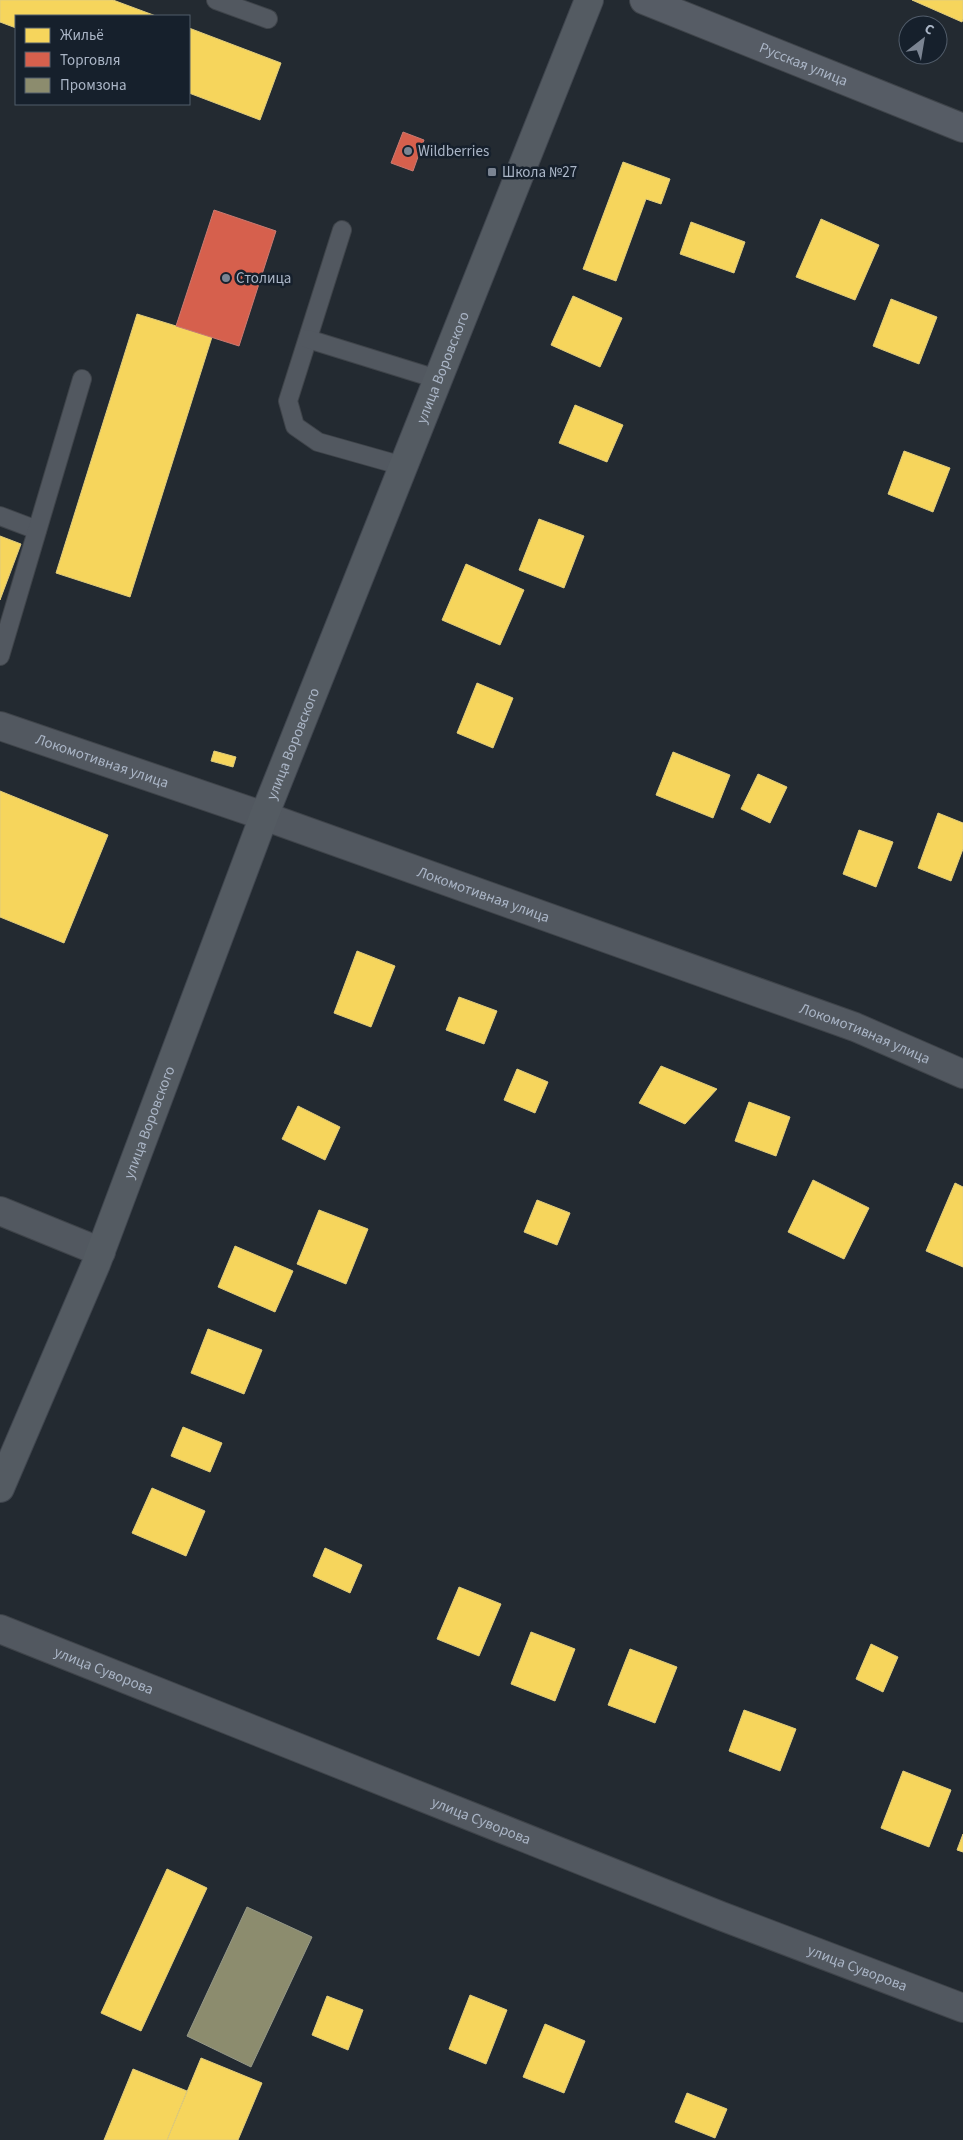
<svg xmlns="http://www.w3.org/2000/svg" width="963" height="2140" viewBox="0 0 963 2140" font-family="'Source Sans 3',sans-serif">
<rect width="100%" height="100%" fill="#232a31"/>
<!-- homes -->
<g fill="#f6d55c" stroke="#dfcb7c">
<polygon points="0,0 113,0 156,16 16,16 16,28 0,22"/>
<polygon points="912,0 963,0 963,19 962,22"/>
<polygon points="189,28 281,63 260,120 189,93"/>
<polygon points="623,162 670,179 661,204 646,199 616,281 583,269"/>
<polygon points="821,219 879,245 855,300 796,277"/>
<polygon points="691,222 745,242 734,273 680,254"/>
<polygon points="573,296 622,318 600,367 551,345"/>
<polygon points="891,299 937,317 919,364 873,346"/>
<polygon points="137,314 212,337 130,597 56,573"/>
<polygon points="575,405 623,425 607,462 559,443"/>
<polygon points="904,451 950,468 933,512 888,494"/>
<polygon points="539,519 584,536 564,588 519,570"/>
<polygon points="0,536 21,544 0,600"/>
<polygon points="466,564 524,590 500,645 442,620"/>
<polygon points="477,683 513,698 493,748 457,733"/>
<polygon points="214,751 236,757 233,767 211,761"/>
<polygon points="673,752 730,775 713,818 656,795"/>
<polygon points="758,774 787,787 770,823 741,809"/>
<polygon points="0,791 108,835 64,943 0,917"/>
<polygon points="938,813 963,823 963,849 951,881 918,868"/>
<polygon points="859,830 893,842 876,887 843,874"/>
<polygon points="357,951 395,966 371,1027 334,1013"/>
<polygon points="459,997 497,1011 484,1044 446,1030"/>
<polygon points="661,1066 717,1089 685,1124 639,1103"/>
<polygon points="517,1069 548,1082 535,1113 504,1100"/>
<polygon points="749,1102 790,1117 776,1156 735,1141"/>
<polygon points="298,1106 340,1127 325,1160 282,1139"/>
<polygon points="813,1180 869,1208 844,1259 788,1232"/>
<polygon points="955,1183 963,1187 963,1267 926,1251"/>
<polygon points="537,1200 570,1213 557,1245 524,1232"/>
<polygon points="319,1210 368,1229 346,1284 297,1264"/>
<polygon points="235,1246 293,1271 275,1312 218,1287"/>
<polygon points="208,1329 262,1350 244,1394 191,1373"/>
<polygon points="183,1427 222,1443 210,1472 171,1456"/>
<polygon points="152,1488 205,1511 186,1556 132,1533"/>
<polygon points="325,1548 362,1565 350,1593 313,1576"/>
<polygon points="459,1587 501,1604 479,1656 437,1639"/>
<polygon points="531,1632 575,1649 555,1701 511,1684"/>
<polygon points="871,1644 898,1657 883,1692 856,1679"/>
<polygon points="630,1649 677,1667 655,1723 608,1705"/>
<polygon points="744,1710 796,1729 780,1771 729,1751"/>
<polygon points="903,1771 951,1790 929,1847 881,1828"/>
<polygon points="963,1834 963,1852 957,1850"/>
<polygon points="167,1869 207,1888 141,2031 101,2013"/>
<polygon points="470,1995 507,2010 486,2064 449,2049"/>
<polygon points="327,1996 363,2010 348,2050 312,2035"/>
<polygon points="545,2024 585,2041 564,2093 523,2077"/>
<polygon points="201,2058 262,2083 238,2140 167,2140"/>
<polygon points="133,2069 187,2091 167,2140 104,2140"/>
<polygon points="687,2093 727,2109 715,2138 675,2122"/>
</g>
<!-- shops -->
<g fill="#d6604d" stroke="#c97a71">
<polygon points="403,132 424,140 413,171 391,163"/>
<polygon points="214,210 276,231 239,346 176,326"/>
</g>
<!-- industry -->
<polygon fill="#8c8c6e" stroke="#959888" points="247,1907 312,1937 251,2067 187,2036"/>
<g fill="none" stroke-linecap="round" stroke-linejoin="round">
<defs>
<g id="lane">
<polyline points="216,0 268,19"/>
<polyline points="342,230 288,401 295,426 318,442 403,466"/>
<polyline points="308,339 437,379"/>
<polyline points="0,516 37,530"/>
<polyline points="0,656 82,379"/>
</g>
<g id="street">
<path id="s1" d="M 0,726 L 264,816 L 855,1027 L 963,1074"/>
<polyline points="0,1211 101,1252"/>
<path id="s2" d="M 0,1629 L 721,1916 L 963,2008"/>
</g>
<g id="secondary">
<path id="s3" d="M 644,0 L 963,128"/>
</g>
<g id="primary">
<path id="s4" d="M 0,1488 L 96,1264 L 264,816 L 589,0"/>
</g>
</defs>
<!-- lane casing -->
<use href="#lane" stroke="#3f444a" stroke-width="20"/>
<!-- street casing -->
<use href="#street" stroke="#3f444a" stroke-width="30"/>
<!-- secondary casing -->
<use href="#secondary" stroke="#3f444a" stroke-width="30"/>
<!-- primary casing -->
<use href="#primary" stroke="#40464f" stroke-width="30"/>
<!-- lane -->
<use href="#lane" stroke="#525860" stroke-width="18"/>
<!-- street -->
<use href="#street" stroke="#525860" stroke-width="28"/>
<!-- secondary -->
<use href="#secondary" stroke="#565c65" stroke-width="28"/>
<!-- primary -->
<use href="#primary" stroke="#545b62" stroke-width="28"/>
</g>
<!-- markers -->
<g fill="#7b8492" stroke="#16202c" stroke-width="2">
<circle cx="408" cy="151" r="5"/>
<rect x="487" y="167" width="10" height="10" rx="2.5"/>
<circle cx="226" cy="278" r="5"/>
</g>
<g text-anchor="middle" stroke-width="5" stroke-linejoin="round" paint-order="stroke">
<!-- street labels -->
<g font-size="15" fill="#aab5c6" stroke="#16202c">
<text dy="5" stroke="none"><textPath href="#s3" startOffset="172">Русская улица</textPath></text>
<text dy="5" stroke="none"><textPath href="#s4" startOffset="1205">улица Воровского</textPath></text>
<text dy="5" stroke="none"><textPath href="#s4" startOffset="800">улица Воровского</textPath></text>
<text dy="5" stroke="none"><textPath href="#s1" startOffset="108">Локомотивная улица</textPath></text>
<text dy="5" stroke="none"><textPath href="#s1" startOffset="512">Локомотивная улица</textPath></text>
<text dy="5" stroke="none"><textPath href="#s1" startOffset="918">Локомотивная улица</textPath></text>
<text dy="5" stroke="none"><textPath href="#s4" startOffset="395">улица Воровского</textPath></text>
<text dy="5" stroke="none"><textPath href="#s2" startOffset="112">улица Суворова</textPath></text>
<text dy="5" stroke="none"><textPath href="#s2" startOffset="518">улица Суворова</textPath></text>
<text dy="5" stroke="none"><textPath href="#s2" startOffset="922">улица Суворова</textPath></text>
</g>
<!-- poi labels -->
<g font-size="15" fill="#aab5c6" stroke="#16202c" text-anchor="start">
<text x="418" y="156">Wildberries</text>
<text x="502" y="177">Школа №27</text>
<text x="236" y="283">Столица</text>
</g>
</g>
<!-- legend -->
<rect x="15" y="15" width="175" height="90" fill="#16202c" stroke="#515c6a"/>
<rect x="25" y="28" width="25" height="15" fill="#f6d55c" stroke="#515c6a"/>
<text x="60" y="40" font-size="15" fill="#aab5c6">Жильё</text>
<rect x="25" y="52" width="25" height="15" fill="#d6604d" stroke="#515c6a"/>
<text x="60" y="65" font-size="15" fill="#aab5c6">Торговля</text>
<rect x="25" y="78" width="25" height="15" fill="#8c8c6e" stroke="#515c6a"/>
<text x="60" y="90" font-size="15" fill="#aab5c6">Промзона</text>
<!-- north arrow -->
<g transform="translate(923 40) rotate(31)"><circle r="24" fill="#16202c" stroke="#515c6a"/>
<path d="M0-4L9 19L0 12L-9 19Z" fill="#7b8492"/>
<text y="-8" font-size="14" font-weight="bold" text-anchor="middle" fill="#aab5c6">С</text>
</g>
</svg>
